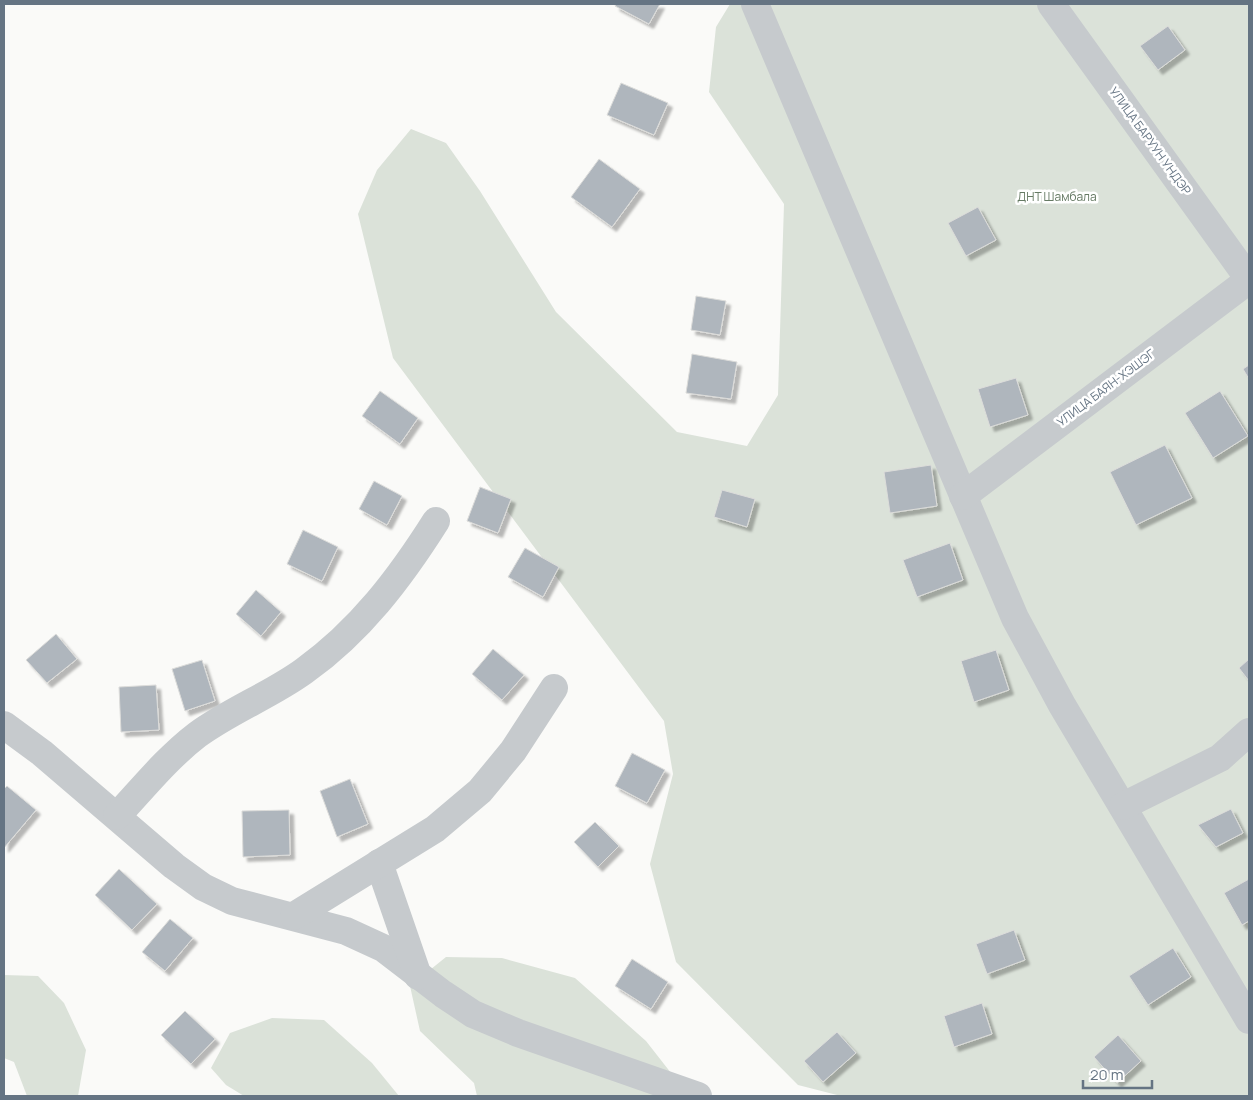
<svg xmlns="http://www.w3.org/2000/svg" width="1253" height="1100" viewBox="0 0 1253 1100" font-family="Manrope,sans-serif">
<defs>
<filter id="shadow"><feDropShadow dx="4.5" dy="4.5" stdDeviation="1" flood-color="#0004"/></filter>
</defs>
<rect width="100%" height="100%" fill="#fafaf8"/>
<!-- green -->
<g fill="#dbe2d9">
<polygon points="730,4 1249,4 1249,1096 841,1096 798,1085 676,962 650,864 673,774 664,721 393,358 358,214 377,170 411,129 446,143 480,191 556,312 677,432 747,446 778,395 784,204 709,92 716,27"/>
<polygon points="446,957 502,958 575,978 646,1041 689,1096 477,1096 474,1083 420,1031 410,986"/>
<polygon points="4,975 38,976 64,1003 86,1050 78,1096 27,1096 14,1062 4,1058"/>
<polygon points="272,1018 324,1020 372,1063 399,1096 244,1096 226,1085 211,1068 230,1033"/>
</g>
<!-- building -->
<g fill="#afb6bd" stroke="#dcdcda" filter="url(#shadow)">
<polygon points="616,4 660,4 649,24 615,6"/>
<polygon points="1168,26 1185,50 1158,70 1140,46"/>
<polygon points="621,83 668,103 654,135 607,115"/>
<polygon points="599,159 640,189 612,227 571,197"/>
<polygon points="978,207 996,240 966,256 948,223"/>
<polygon points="696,296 726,301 720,335 691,330"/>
<polygon points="692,354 737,362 731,399 686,393"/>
<polygon points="1249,365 1249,379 1243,369"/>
<polygon points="1016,378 1028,415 990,427 978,389"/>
<polygon points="380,391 418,418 400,444 362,416"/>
<polygon points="1220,391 1248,436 1213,458 1185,413"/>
<polygon points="1165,445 1192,498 1136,525 1110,472"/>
<polygon points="931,465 937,506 890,513 884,472"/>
<polygon points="374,481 402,496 387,525 359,509"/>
<polygon points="480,487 511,499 498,533 467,521"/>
<polygon points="722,490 755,499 747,527 714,517"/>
<polygon points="303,530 338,547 322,581 287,564"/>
<polygon points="950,543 963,580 917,597 903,560"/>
<polygon points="525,548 559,567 543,597 508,577"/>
<polygon points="256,590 281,612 261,636 236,614"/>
<polygon points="56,634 77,659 47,683 26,660"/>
<polygon points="493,649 524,675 502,700 472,674"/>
<polygon points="996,650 1009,690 974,702 961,661"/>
<polygon points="1249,659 1249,681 1239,668"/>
<polygon points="202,660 215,701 185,711 172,669"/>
<polygon points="156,685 159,730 121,732 119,687"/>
<polygon points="632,753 665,770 647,803 615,786"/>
<polygon points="350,779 368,824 337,837 320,791"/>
<polygon points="7,786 36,810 4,848 4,789"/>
<polygon points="1231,809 1243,833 1216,847 1198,825"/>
<polygon points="289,810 290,855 243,857 242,811"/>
<polygon points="595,822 619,846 598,867 574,842"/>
<polygon points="119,869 157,904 132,930 95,895"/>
<polygon points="1249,879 1249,921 1242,925 1224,893"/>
<polygon points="170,919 193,938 165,971 142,952"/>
<polygon points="1014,930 1025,960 987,974 976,944"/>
<polygon points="1173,948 1191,977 1148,1005 1129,976"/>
<polygon points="632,959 668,982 651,1009 615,986"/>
<polygon points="982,1003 992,1034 954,1047 944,1016"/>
<polygon points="185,1011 215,1039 191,1064 161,1035"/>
<polygon points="837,1032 856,1053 823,1082 804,1061"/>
<polygon points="1118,1035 1141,1061 1117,1083 1094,1057"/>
</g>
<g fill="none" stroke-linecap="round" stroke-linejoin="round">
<!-- minor -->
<g stroke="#c6cacd" stroke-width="28">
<polyline points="755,4 1015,618 1062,705 1249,1020"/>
<polyline points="1051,4 1249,279"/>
<polyline points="963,496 1249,280"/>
<polyline points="4,725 42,753 174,866 203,887 232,901 346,931 383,948 443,994 473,1014 518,1033 698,1096"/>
<polyline points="1123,806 1220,758 1249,732"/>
<path d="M 117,816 C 143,788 167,758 197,735 C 231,710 271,695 304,671 C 360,631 400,578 436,521"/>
<polyline points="379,863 418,976"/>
<polyline points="294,916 435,829 480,791 513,751 554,688"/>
</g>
</g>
<g text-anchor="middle" stroke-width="5" stroke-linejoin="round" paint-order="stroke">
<!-- street labels -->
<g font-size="12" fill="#657483" stroke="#fff">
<text transform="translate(1150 141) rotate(54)" y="4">УЛИЦА БАРУУН УНДЭР</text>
<text transform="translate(1106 388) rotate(-37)" y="4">УЛИЦА БАЯН-ХЭШЭГ</text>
</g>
<!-- park labels -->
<g font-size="12" fill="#667a64" stroke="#fff">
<text x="1057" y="201">ДНТ Шамбала</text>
</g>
</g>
<!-- border -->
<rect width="1253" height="1100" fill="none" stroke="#657483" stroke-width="10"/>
<!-- scale -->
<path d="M1083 1080v8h69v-8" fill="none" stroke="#657483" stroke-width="2.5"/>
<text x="1090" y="1080" font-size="15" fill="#657483" stroke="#ffffff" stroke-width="4" paint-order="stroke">20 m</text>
</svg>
